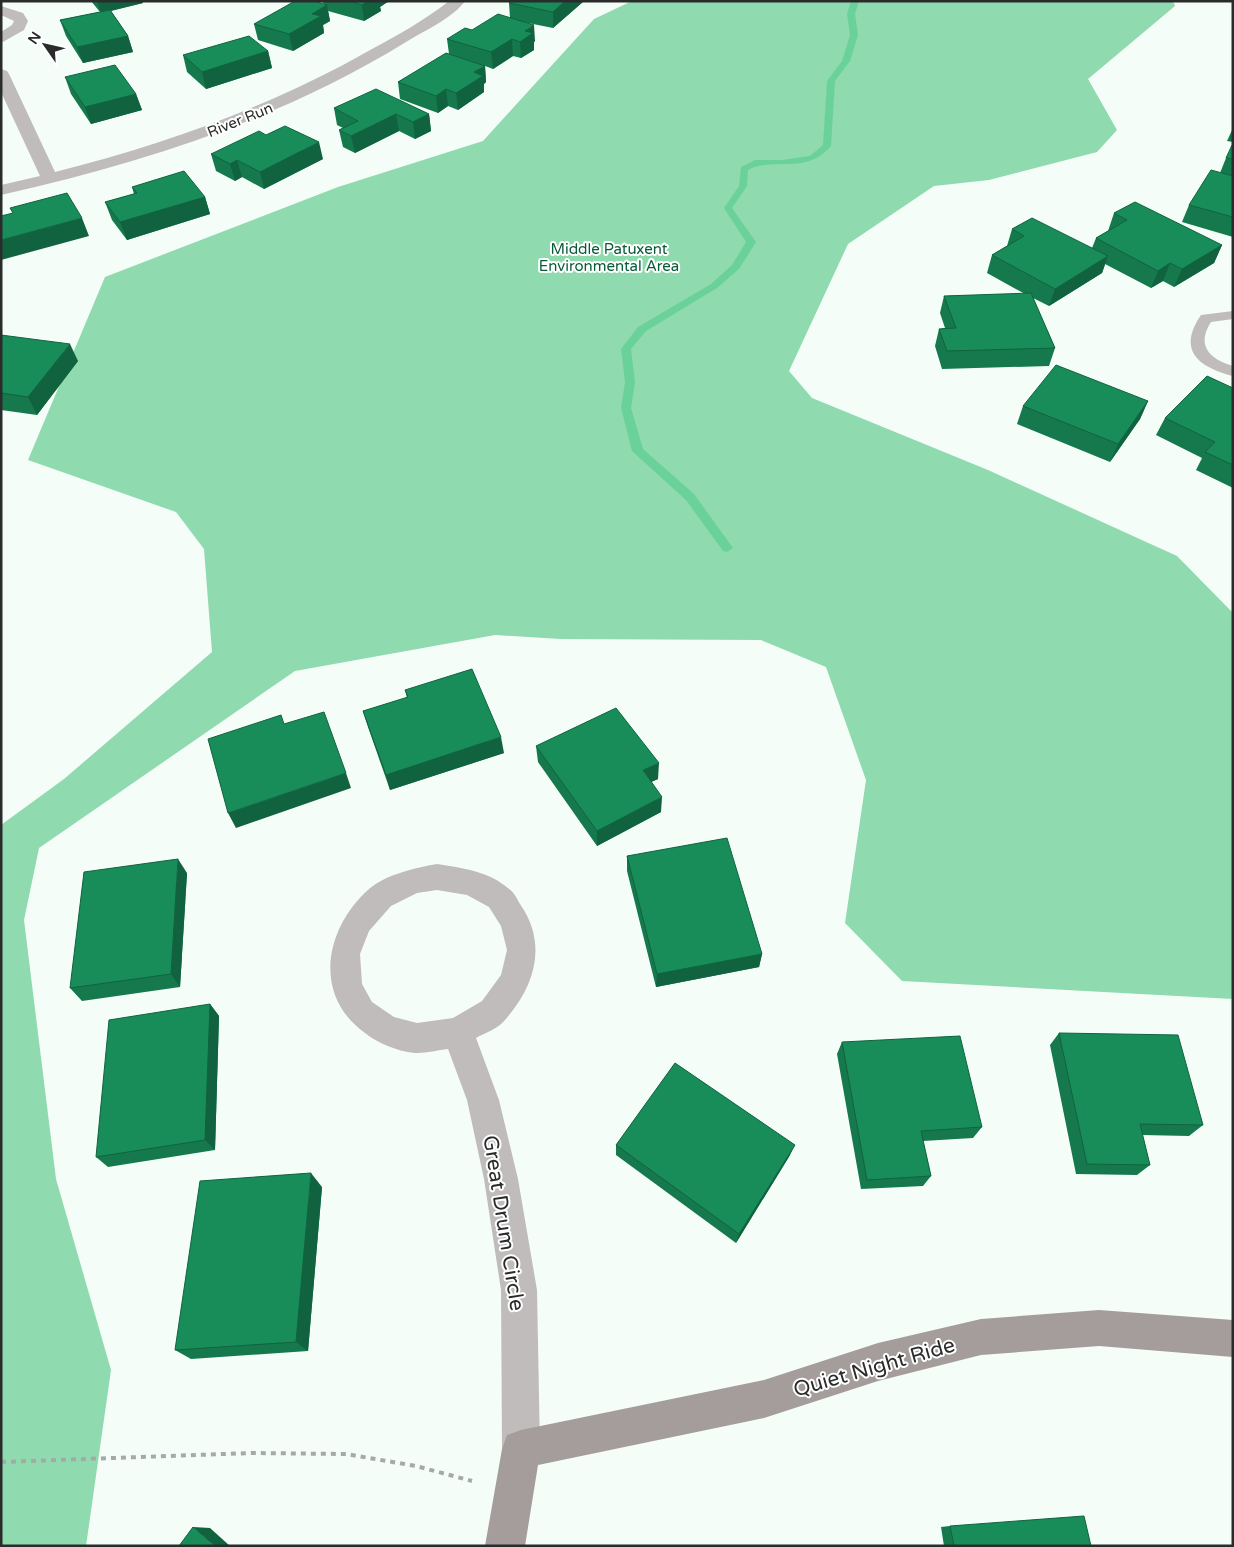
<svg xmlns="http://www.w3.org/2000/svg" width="1234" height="1547" viewBox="0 0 1234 1547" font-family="'Varela Round',sans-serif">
<rect width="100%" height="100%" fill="#f4fdf7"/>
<!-- green -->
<polygon fill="#8fdaaf" points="632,1 1173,1 1175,6 1088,79 1117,130 1097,152 989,180 934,186 848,244 789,371 812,398 988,470 1177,556 1233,613 1233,999 902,981 845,923 866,780 826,667 761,640 561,639 495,635 295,671 39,848 24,920 56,1179 111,1370 86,1546 1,1546 1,825 64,779 212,652 204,549 176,512 28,460 105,277 338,187 483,141 594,19"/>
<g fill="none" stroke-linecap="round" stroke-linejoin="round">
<!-- stream -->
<path fill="#6bd19a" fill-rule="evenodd" d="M 851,1 L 859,1 L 855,14 L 858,35 L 850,61 L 835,81 L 831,146 C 805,176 775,156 748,170 L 747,186 L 732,208 L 756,242 L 739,269 L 717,288 L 646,331 L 631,349 L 635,382 L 631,408 L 643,449 L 694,494 L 733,548 L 727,552 L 723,551 L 686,500 L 632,451 L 621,408 L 625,382 L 621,349 L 638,327 L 711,284 L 732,265 L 746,242 L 724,208 L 739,186 L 741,167 L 755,160 L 782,160 L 810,156 L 823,145 L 827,81 L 842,61 L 850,35 L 847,14 Z"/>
<!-- path -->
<polyline stroke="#a4aba7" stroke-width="4" stroke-dasharray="5 5" stroke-linecap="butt" points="1,1462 252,1453 346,1454 416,1466 472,1481"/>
<!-- lane -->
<path fill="#c0bcbb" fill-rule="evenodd" d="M 1233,311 L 1233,319 L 1211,322 C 1196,345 1209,359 1233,366 L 1233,376 C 1198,367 1177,350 1201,315 Z"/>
<!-- street -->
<g fill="#c0bcbb" fill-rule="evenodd">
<path d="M 449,1 L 465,1 C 453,18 424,31 406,42 C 279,120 145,162 1,195 L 1,185 L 40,176 L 1,92 L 1,69 L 7,71 L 9,74 L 55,172 C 166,144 272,106 372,49 C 398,35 425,20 449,1 Z"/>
<polygon points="1,6 23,13 28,21 24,30 1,43 1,32 12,25 14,21 1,15"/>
<path d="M 437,864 C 462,868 489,871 509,889 C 514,892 517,899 520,904 C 548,944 535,986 505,1020 C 499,1028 485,1033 476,1038 L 499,1100 L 518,1179 L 537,1290 L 540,1449 L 535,1463 L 521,1468 L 507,1463 L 502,1449 L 501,1290 L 484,1179 L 467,1100 L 448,1049 C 438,1050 427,1053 418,1053 C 401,1053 377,1043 365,1033 C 312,995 325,928 369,889 C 387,874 415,868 437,864 ZM 437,890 L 467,895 L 489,907 L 501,926 L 507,950 L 501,975 L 482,1001 L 453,1018 L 417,1023 L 394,1017 L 372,1002 L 362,984 L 360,954 L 369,931 L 391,906 L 417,893 Z"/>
</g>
<!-- secondary -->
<polygon fill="#a49d9c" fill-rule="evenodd" points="1099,1310 1233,1320 1233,1357 1099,1346 981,1355 878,1381 764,1418 538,1465 525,1546 485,1546 502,1449 507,1435 521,1430 764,1380 878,1343 981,1319"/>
</g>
<!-- wall -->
<g fill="#15794d">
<polygon points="91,1 142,1 143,3 111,11 128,36 133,52 83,63 66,36 60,20 100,12"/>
<polygon points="319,1 389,1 380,7 381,11 364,21 328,11 330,21 323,25 324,33 293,51 258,40 254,24 324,4 324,3"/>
<polygon points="511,1 584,1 553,28 523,22 535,41 534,42 534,50 521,58 513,56 493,69 485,66 486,82 484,84 484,92 458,110 448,106 438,113 400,99 398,82 449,54 447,39 510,18 509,3"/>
<polygon points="268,51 272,68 206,89 187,72 183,55"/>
<polygon points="65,77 136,94 142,110 91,124 71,94"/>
<polygon points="334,108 429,114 431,131 415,139 399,131 355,153 343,147 339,130 343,128 337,125"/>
<polygon points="1233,128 1233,142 1227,141"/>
<polygon points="266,135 323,159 264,189 242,177 235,181 216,171 211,154"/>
<polygon points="1233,146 1233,237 1182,222 1189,205 1220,173 1226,158"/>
<polygon points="132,187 205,197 210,214 127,240 112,220 105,202 134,194"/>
<polygon points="1114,213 1222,245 1214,263 1174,287 1163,281 1151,288 1105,264 1102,273 1049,306 1033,298 1055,348 1049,366 942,369 935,346 939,329 945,328 940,313 944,296 1025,294 987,273 992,255 1007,246 1012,229 1092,248 1096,238 1108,231"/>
<polygon points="1,335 78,361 37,415 1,410"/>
<polygon points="1233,388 1233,488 1196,470 1202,458 1156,435 1165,418"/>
<polygon points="1148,401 1140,419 1110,462 1017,424 1023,406"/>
<polygon points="405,690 504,753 390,790 368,727 363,711 407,698"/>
<polygon points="536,746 658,779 651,782 661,812 597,846 538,762"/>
<polygon points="627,856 762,954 759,967 656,987 627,871"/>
<polygon points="187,873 180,987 82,1001 70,988"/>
<polygon points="210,1004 219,1016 215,1150 108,1167 96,1157"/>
<polygon points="1059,1033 1203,1125 1189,1136 1142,1135 1150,1165 1137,1175 1076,1174 1050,1045"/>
<polygon points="842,1042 982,1127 973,1138 923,1141 931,1176 923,1186 861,1189 837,1054"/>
<polygon points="616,1145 790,1155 736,1243 616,1155"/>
<polygon points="322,1187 308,1351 191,1359 175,1350"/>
<polygon points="950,1526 1091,1546 944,1546 941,1527"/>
</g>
<!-- shaded-wall -->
<g fill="#11633f">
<polygon points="97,1 142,1 143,3 101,13"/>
<polygon points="368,1 389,1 380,7 381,11 364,21 362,5"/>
<polygon points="565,1 584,1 553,28 553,12"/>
<polygon points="327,5 330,21 323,25 324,33 293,51 289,34 312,14"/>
<polygon points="534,25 535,41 534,42 534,50 521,58 520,42 525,31"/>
<polygon points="128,36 133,52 83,63 77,47"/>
<polygon points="512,39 513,56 493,69 491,52"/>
<polygon points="268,51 272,68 206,89 202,72"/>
<polygon points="485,66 486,82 484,84 484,92 458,110 456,93 474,72"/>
<polygon points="446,89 448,106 438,113 436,96"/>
<polygon points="136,94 142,110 91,124 85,107"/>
<polygon points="396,114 399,131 355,153 351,136"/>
<polygon points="429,114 431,131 415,139 413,122"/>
<polygon points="319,142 323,159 264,189 260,172"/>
<polygon points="237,160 242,177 235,181 230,164"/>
<polygon points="205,197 210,214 127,240 120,222"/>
<polygon points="82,218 89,236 1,260 1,240"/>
<polygon points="1222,245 1214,263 1174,287 1182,269"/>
<polygon points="1108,256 1102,273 1049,306 1055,289"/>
<polygon points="1170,263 1163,281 1151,288 1158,271"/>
<polygon points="70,344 78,361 37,415 28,397"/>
<polygon points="1148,401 1140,419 1110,462 1118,444"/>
<polygon points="501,737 504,753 390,790 386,775"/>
<polygon points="659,763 658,779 642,786 643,770"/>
<polygon points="346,773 351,788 236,828 228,813"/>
<polygon points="662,797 661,812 597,846 597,831"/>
<polygon points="178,859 187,873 180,987 171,974"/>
<polygon points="762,954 759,967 656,987 657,974"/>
<polygon points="210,1004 219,1016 215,1150 205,1140"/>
<polygon points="795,1145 790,1155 736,1243 739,1234"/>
<polygon points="311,1173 322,1187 308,1351 296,1342"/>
<polygon points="193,1527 210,1528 230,1546 215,1546"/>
</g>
<!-- building -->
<g fill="#188d5a" stroke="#11633f">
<polygon points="295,1 315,1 327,5 312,14 321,16 289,34 254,24"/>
<polygon points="349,1 368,1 362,5"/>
<polygon points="511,1 565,1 553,12 509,3"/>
<polygon points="110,10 128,36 77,47 60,20"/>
<polygon points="498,14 534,25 525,31 533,33 520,42 512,39 491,52 447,39 465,28 472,30"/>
<polygon points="249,36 268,51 202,72 183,55"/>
<polygon points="446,53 485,66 474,72 483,76 456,93 446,89 436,96 398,82"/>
<polygon points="115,65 136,94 85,107 65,77"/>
<polygon points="376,89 429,114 413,122 396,114 351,136 339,130 358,121 334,108"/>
<polygon points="285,126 319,142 260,172 237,160 230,164 211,154 259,131 266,135"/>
<polygon points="1232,145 1233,146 1233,159 1226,158"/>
<polygon points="1211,170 1233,176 1233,217 1189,205"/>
<polygon points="184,171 205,197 120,222 105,202 137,193 132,187"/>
<polygon points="67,193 82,218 1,240 1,216 13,213 10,208"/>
<polygon points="1135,202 1222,245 1182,269 1170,263 1158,271 1096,238 1127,220 1114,213"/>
<polygon points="1032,218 1108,256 1055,289 992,255 1024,236 1012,229"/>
<polygon points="1031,293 1055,348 947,351 939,329 956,328 944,296"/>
<polygon points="1,335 70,344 28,397 1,393"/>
<polygon points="1056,365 1148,401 1118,444 1023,406"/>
<polygon points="1207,376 1233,388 1233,465 1205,452 1215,442 1165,418"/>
<polygon points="472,669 501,737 386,775 363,711 408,697 405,690"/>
<polygon points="616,708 659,763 643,770 662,797 597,831 536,746"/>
<polygon points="324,712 346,773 228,813 208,739 281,715 284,724"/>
<polygon points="727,838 762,954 657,974 627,856"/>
<polygon points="178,859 171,974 70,988 84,872"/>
<polygon points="210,1004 205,1140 96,1157 109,1020"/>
<polygon points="1059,1033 1178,1035 1203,1125 1140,1124 1150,1165 1087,1164"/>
<polygon points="960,1036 982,1127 921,1131 931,1176 867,1180 842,1042"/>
<polygon points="675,1063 795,1145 739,1234 616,1145"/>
<polygon points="311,1173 296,1342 175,1350 200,1181"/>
<polygon points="1084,1516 1091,1546 954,1546 950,1526"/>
<polygon points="193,1527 215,1546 179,1546"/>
</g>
<g text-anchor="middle" stroke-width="4" stroke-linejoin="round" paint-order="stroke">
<!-- far-street labels -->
<g font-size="15" fill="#292c2a" stroke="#fff">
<text transform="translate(240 120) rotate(-22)" y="5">River Run</text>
</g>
<!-- far-park labels -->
<g font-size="15" fill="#085b38" stroke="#fff">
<text x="609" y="254">Middle Patuxent<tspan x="609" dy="17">Environmental Area</tspan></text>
</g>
<!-- near-street labels -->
<g font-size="21" fill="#292c2a" stroke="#fff">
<text transform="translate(504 1223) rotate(81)" y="7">Great Drum Circle</text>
<text transform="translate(874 1367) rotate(-16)" y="7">Quiet Night Ride</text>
</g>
</g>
<!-- border -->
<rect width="1234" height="1547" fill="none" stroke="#292c2a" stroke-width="5"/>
<!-- north arrow -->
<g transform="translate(45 45) rotate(304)" stroke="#ffffff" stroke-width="4" paint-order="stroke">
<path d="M0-4L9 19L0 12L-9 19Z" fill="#292c2a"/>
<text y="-8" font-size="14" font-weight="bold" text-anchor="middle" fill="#292c2a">N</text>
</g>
</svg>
